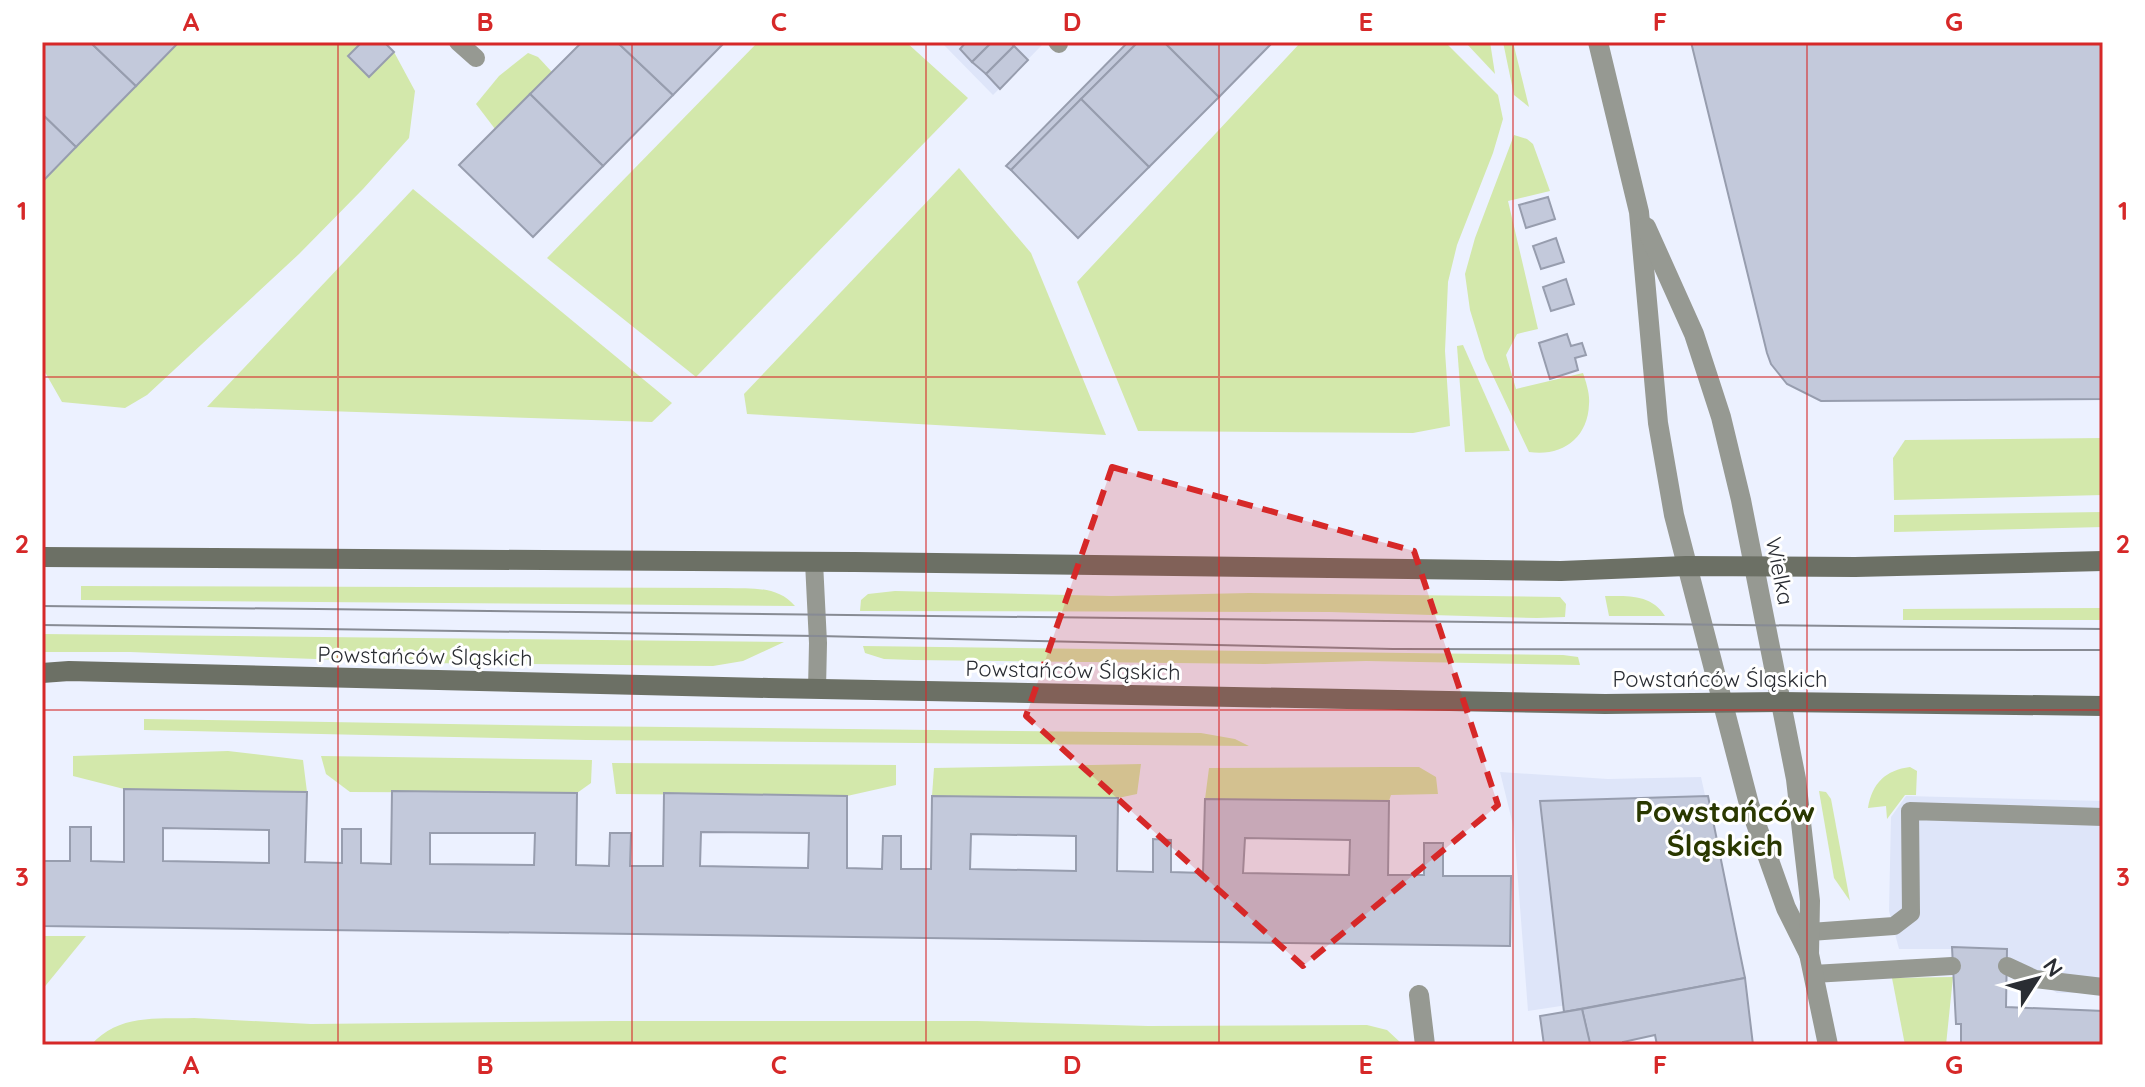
<svg xmlns="http://www.w3.org/2000/svg" width="2145" height="1087" viewBox="0 0 2145 1087" font-family="Quicksand,sans-serif">
<rect width="100%" height="100%" fill="#ecf1ff"/>
<!-- built -->
<g fill="#dee5f9">
<polygon points="941,42 1045,42 993,95"/>
<polygon points="1500,772 1608,779 1701,777 1745,978 1528,1011 1514,829"/>
<polygon points="1906,796 2103,801 2103,993 2057,993 2007,958 2006,949 1899,949 1889,911 1891,817"/>
</g>
<!-- green -->
<g fill="#d3e8ab">
<polygon points="179,42 362,42 348,57 369,77 394,52 415,91 409,138 363,189 299,254 147,395 125,408 62,402 42,367 42,182"/>
<polygon points="758,42 906,42 968,98 696,377 547,258"/>
<polygon points="1301,42 1445,42 1498,95 1503,119 1493,153 1457,245 1448,282 1445,351 1450,426 1413,433 1138,431 1077,282"/>
<polygon points="1465,42 1490,42 1495,74"/>
<polygon points="1503,42 1513,42 1529,107 1514,95"/>
<polygon points="528,53 538,57 552,72 495,129 476,104 499,76"/>
<path d="M 1514,135 L 1527,139 L 1533,144 L 1550,191 L 1508,201 L 1538,329 L 1517,334 L 1506,355 L 1516,389 L 1583,373 C 1586,382 1590,394 1589,404 C 1588,439 1561,457 1529,452 L 1485,359 L 1470,310 L 1465,274 L 1475,238 Z"/>
<polygon points="959,168 1031,253 1106,435 747,414 744,394"/>
<polygon points="413,189 672,403 652,422 207,407"/>
<polygon points="1463,345 1510,451 1465,452 1457,346"/>
<polygon points="2103,438 2103,495 1894,500 1893,458 1905,440"/>
<polygon points="2103,512 2103,527 1894,532 1894,515"/>
<path d="M 81,586 L 726,588 C 751,589 777,585 795,606 L 81,600 Z"/>
<polygon points="895,591 1111,596 1249,593 1560,597 1566,604 1565,617 1537,618 1329,612 860,611 861,600 868,594"/>
<path d="M 1605,596 C 1629,596 1651,594 1665,616 L 1609,616 Z"/>
<polygon points="2103,608 2103,620 1903,620 1903,609"/>
<polygon points="42,634 784,642 743,661 713,666 424,663 130,652 42,652"/>
<polygon points="863,646 1563,655 1578,657 1580,665 1366,661 1265,664 913,660 884,659 865,653"/>
<polygon points="144,719 575,726 1201,733 1235,739 1249,746 586,740 144,730"/>
<polygon points="228,751 303,760 307,792 124,789 73,776 73,756"/>
<polygon points="321,756 592,760 591,783 577,793 350,792 326,774"/>
<polygon points="612,763 896,765 896,785 847,796 616,794"/>
<polygon points="1141,764 1137,794 1118,798 932,796 934,768"/>
<polygon points="1384,767 1419,767 1436,777 1438,794 1391,795 1389,801 1205,799 1209,768"/>
<path d="M 1910,767 L 1917,771 L 1916,795 L 1905,795 L 1887,819 L 1886,806 L 1868,808 C 1872,783 1886,770 1910,767 Z"/>
<polygon points="1819,791 1826,792 1831,799 1850,901 1834,878"/>
<polygon points="42,936 86,936 42,990"/>
<polygon points="1953,977 1946,1045 1905,1045 1892,978"/>
<path d="M 194,1018 L 311,1024 L 612,1021 L 977,1021 L 1148,1026 L 1367,1025 L 1387,1030 L 1401,1043 L 91,1045 C 119,1014 155,1019 194,1018 Z"/>
</g>
<!-- building -->
<g fill="#c3c9db" stroke="#979dae" stroke-width="2" fill-rule="evenodd">
<polygon points="42,42 90,42 136,86 76,147 42,114"/>
<polygon points="90,42 179,42 136,86"/>
<polygon points="362,42 384,42 394,52 369,77 348,56"/>
<polygon points="582,42 617,42 673,95 603,166 530,94"/>
<polygon points="617,42 725,42 673,95"/>
<polygon points="966,42 992,42 972,62 960,49"/>
<polygon points="992,42 1010,42 1014,46 986,74 972,62"/>
<polygon points="1128,42 1138,42 1011,170 1006,166"/>
<polygon points="1138,42 1164,42 1219,97 1149,167 1081,99"/>
<polygon points="1164,42 1273,42 1219,97"/>
<polygon points="1691,42 2103,42 2103,399 1821,401 1787,384 1771,364 1767,353"/>
<polygon points="1014,46 1028,60 1000,89 986,74"/>
<polygon points="530,94 603,166 533,237 459,165"/>
<polygon points="1081,99 1149,167 1078,238 1011,170"/>
<polygon points="42,114 76,147 42,182"/>
<polygon points="1548,197 1555,219 1526,228 1519,205"/>
<polygon points="1556,238 1564,262 1541,269 1533,246"/>
<polygon points="1566,279 1574,304 1551,311 1543,287"/>
<polygon points="1567,334 1571,346 1582,343 1586,355 1575,358 1578,370 1550,379 1539,343"/>
<path d="M 124,789 L 307,792 L 305,862 L 342,863 L 342,829 L 361,829 L 361,863 L 391,864 L 392,791 L 577,793 L 576,865 L 609,866 L 610,833 L 631,833 L 630,866 L 663,866 L 664,793 L 847,796 L 847,868 L 882,869 L 883,836 L 901,836 L 901,869 L 931,869 L 932,796 L 1118,798 L 1117,871 L 1153,872 L 1153,839 L 1171,840 L 1171,872 L 1203,873 L 1205,799 L 1389,801 L 1388,875 L 1424,875 L 1424,843 L 1443,843 L 1443,876 L 1511,876 L 1510,946 L 42,926 L 42,861 L 70,861 L 70,827 L 91,827 L 91,861 L 124,862 ZM 163,828 L 269,830 L 269,863 L 163,861 ZM 701,832 L 809,833 L 808,868 L 700,866 ZM 430,833 L 535,833 L 534,865 L 430,864 ZM 971,834 L 1076,836 L 1076,871 L 970,869 ZM 1245,838 L 1350,840 L 1349,875 L 1243,873 Z"/>
<polygon points="1708,796 1745,978 1564,1012 1540,801"/>
<polygon points="1952,947 2007,949 2006,1007 2103,1011 2103,1045 1961,1045 1961,1024 1956,1024"/>
<polygon points="1745,978 1753,1045 1657,1045 1655,1035 1623,1042 1623,1045 1590,1045 1582,1009"/>
<polygon points="1582,1009 1590,1043 1544,1045 1540,1016"/>
</g>
<g fill="none" stroke-linecap="round" stroke-linejoin="round">
<!-- service -->
<g stroke="#969992" stroke-width="18">
<polyline points="458,42 476,58"/>
<polyline points="1057,42 1059,44"/>
<polyline points="814,562 818,643 817,689"/>
<polyline points="1810,932 1894,926 1911,913 1910,811 2103,817"/>
<polyline points="2007,966 2035,979 2103,987"/>
<polyline points="1813,974 1952,966"/>
</g>
<!-- minor -->
<polyline stroke="#969992" stroke-width="20" points="1419,995 1425,1045"/>
<!-- tertiary -->
<g stroke="#969992" stroke-width="20">
<polyline points="1598,42 1639,212 1658,423 1674,515 1749,804 1786,908 1809,954"/>
<polyline points="1646,227 1694,334 1721,417 1741,500 1796,779 1810,901 1809,954 1828,1045"/>
</g>
<!-- secondary -->
<g stroke="#6c7065" stroke-width="20">
<polyline points="42,557 855,562 1561,571 1686,566 1855,567 2103,561"/>
<polyline points="42,673 69,671 769,688 1605,704 1781,702 2103,706"/>
</g>
<!-- tram -->
<g stroke="#878b94" stroke-width="2">
<polyline points="42,606 2103,629"/>
<polyline points="42,625 818,636 1393,649 2103,650"/>
</g>
</g>
<!-- marked area -->
<path fill="#d62828" fill-opacity="0.2" stroke="#d62828" stroke-width="6" stroke-dasharray="16 10" stroke-linejoin="round" d="M 1112,467 L 1414,551 L 1498,805 L 1303,966 L 1026,716 Z"/>
<!-- grid -->
<path fill="none" stroke="#d62828" stroke-width="2" stroke-opacity="0.55" d="M 338,42 L 338,1045M 632,42 L 632,1045M 926,42 L 926,1045M 1219,42 L 1219,1045M 1513,42 L 1513,1045M 1807,42 L 1807,1045M 42,377 L 2103,377M 42,710 L 2103,710"/>
<g text-anchor="middle" stroke-width="6" stroke-linejoin="round" paint-order="stroke">
<!-- street labels -->
<g font-size="22" fill="#2a2d33" stroke="#fff">
<text transform="translate(1780 571) rotate(79)" y="8">Wielka</text>
<text transform="translate(425 656) rotate(1)" y="8">Powstańców Śląskich</text>
<text transform="translate(1073 670) rotate(1)" y="8">Powstańców Śląskich</text>
<text x="1720" y="687">Powstańców Śląskich</text>
</g>
<!-- district labels -->
<g font-size="30" font-weight="bold" fill="#2a3800" stroke="#fff">
<text x="1725" y="822">Powstańców<tspan x="1725" dy="34">Śląskich</tspan></text>
</g>
</g>
<!-- border -->
<rect width="2145" height="1087" fill="none" stroke="#ffffff" stroke-width="88"/>
<!-- north arrow -->
<g transform="translate(2037 979) rotate(54)" stroke="#ffffff" stroke-width="6" paint-order="stroke">
<path d="M0-6L14 30L0 20L-14 30Z" fill="#2a2d33"/>
<text y="-12" font-size="22" font-weight="bold" text-anchor="middle" fill="#2a2d33">N</text>
</g>
<rect x="44" y="44" width="2057" height="999" fill="none" stroke="#d62828" stroke-width="3"/>
<g font-size="26" text-anchor="middle" font-weight="bold" fill="#d62828">
<text x="191" y="31">A</text>
<text x="485" y="31">B</text>
<text x="779" y="31">C</text>
<text x="1072" y="31">D</text>
<text x="1366" y="31">E</text>
<text x="1660" y="31">F</text>
<text x="1954" y="31">G</text>
<text x="22" y="220">1</text>
<text x="2123" y="220">1</text>
<text x="22" y="553">2</text>
<text x="2123" y="553">2</text>
<text x="22" y="886">3</text>
<text x="2123" y="886">3</text>
<text x="191" y="1074">A</text>
<text x="485" y="1074">B</text>
<text x="779" y="1074">C</text>
<text x="1072" y="1074">D</text>
<text x="1366" y="1074">E</text>
<text x="1660" y="1074">F</text>
<text x="1954" y="1074">G</text>
</g>
</svg>
